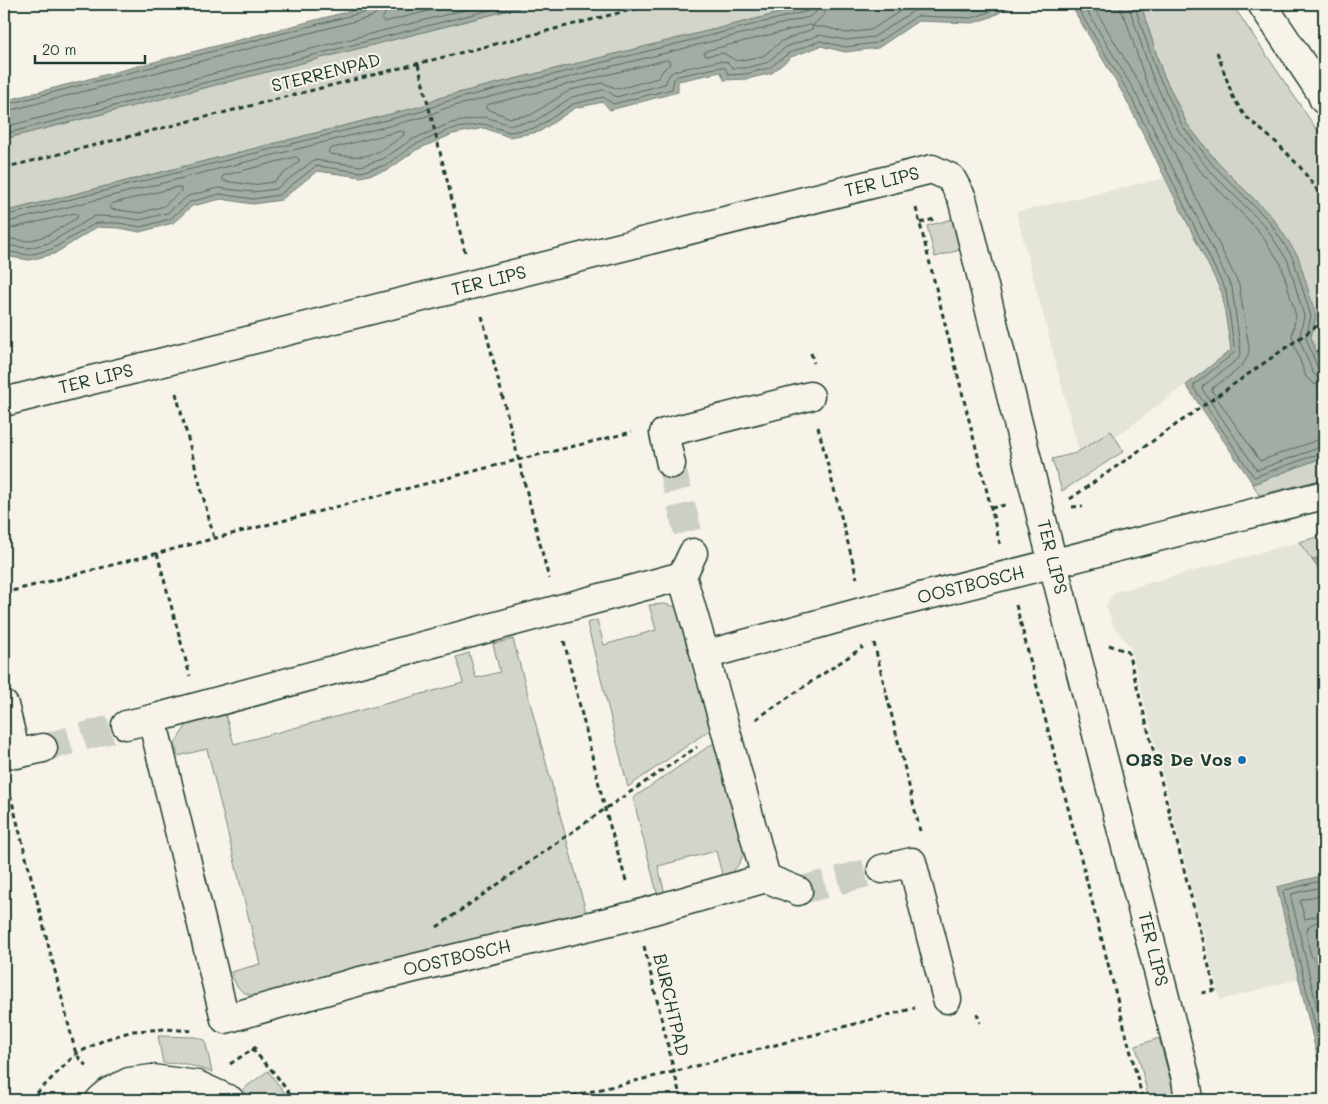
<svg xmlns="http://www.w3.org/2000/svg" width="1328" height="1104" viewBox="0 0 1328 1104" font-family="Mali,sans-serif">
<rect width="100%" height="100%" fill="#f7f3e8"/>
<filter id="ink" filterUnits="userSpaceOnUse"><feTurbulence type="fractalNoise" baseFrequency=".02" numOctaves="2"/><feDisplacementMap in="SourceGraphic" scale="10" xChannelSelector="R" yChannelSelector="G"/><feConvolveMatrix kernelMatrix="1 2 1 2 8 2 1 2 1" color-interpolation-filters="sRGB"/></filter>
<g filter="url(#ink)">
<!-- built -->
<g fill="#e5e4d9">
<polygon points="1165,178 1222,293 1231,350 1082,463 1016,212"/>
<polygon points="1299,542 1324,577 1324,875 1277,887 1299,979 1220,1000 1130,646 1114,627 1106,606 1110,598 1116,592"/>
</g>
<!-- green -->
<g fill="#d3d5ca" stroke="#79897f">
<polygon points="533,4 816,4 442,97 422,106 4,212 4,139"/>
<polygon points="1138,4 1232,4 1317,130 1324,149 1324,373 1311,337 1316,316 1217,162 1187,124 1162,72 1143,11"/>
<polygon points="952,219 960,250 935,257 927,226"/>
<polygon points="1111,431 1124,451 1062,491 1052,459 1076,453"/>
<polygon points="1324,457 1324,479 1259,495 1253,484"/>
<polygon points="1324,535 1324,556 1312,560 1299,542"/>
<polygon points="665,604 676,607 687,617 714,727 628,787 587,623 597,620 604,645 656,630 649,605"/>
<path d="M 513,639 L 586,912 L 257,996 C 241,994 236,988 231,972 L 260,964 L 207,749 L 178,756 L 175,743 L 188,723 L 225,714 L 234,744 L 463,683 L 456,657 L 469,653 L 476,678 L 500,672 L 493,644 Z"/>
<path d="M 718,740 L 744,853 C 739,865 735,872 723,878 L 716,851 L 658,866 L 665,894 L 657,893 L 633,798 Z"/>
<polygon points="158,1036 195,1037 205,1040 212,1072 186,1064 163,1063"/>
<polygon points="1159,1038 1173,1090 1173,1100 1149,1100 1136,1046"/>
<polygon points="268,1071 290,1100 253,1100 243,1089"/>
<polygon points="161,1094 196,1100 135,1100"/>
</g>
<!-- water -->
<g fill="#a4ada3" stroke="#6f8077">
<polygon points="377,4 533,4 4,139 4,101"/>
<polygon points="816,4 1016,4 991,17 973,23 918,21 878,48 845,52 821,46 791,57 772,73 747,79 724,80 721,72 678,81 678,92 610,110 603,102 575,108 539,132 509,137 484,128 453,134 416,150 388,170 361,177 317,171 281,200 253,204 221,199 192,206 173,223 140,232 119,228 97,227 54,254 29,260 4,256 4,212 422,106 442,97"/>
<polygon points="1046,4 1138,4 1143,11 1162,72 1187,124 1217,162 1273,218 1298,256 1316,316 1311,337 1324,373 1324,457 1253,484 1186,385 1231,350 1222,293 1125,97 1072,7"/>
<polygon points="1324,556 1324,577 1312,560"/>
<polygon points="1324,875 1324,932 1317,934 1324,960 1324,1085 1277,887"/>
</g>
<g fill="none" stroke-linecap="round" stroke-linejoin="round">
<!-- shore -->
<g stroke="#546a60" stroke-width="1">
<polyline points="387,4 386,12 382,19 384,22 457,4"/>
<polyline points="826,4 824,15 814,24 814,27 825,27 846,33 871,30 911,4"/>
<polyline points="1075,4 1130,95 1226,291 1235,352 1194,385 1194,388 1254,477 1324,452"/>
<polyline points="1083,4 1135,92 1232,288 1241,353 1238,359 1203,386 1202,389 1257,470 1324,446"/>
<path d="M 1092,4 L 1142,88 L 1239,285 L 1249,347 C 1250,366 1226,378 1212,388 L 1212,391 L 1260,461 L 1317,440 L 1324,439"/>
<polyline points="1120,4 1121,11 1126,20 1145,79 1171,134 1203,174 1258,230 1281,264 1296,316 1292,335 1294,344 1306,377 1314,384 1324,386"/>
<polyline points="1128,4 1152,76 1178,130 1208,169 1264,225 1288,261 1304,316 1300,335 1300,341 1313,373 1317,377 1324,379"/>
<polyline points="1134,4 1157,73 1183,127 1213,165 1269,221 1293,258 1311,316 1306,338 1318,369 1324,372"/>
<polygon points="810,25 813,26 812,29 782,41 763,56 737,61 723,53 706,56 704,54 706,51"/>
<polygon points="667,60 669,61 670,64 664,69 658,78 618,89 603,83 570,90 531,115 510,118 485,108 487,105"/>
<polyline points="4,105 369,11 372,8 373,4"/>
<polyline points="4,112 371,17 378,12 380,4"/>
<polyline points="4,127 488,4"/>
<path d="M 401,131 L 404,132 L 404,135 C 372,158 368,159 330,154 L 328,152 L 330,149 Z"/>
<polyline points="4,134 513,4"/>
<polygon points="296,157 299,159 299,162 273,182 253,185 224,181 222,179 223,176"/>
<polygon points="178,187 181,188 181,191 164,206 140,213 111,209 109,207 111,204"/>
<polyline points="4,216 423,111 444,102 808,11 811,9 812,4"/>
<polyline points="4,223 424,117 446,108 809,17 816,12 819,4"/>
<polyline points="4,230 75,213 78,215 77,218 46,236 28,241 4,238"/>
<polyline points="4,245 28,248 49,243 95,216 120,217 140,220 167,213 188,196 218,188 253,192 276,189 314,160 361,166 383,159 411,140 451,123 485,117 510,125 535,121 572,97 603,90 609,92 616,97 665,84 670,74 677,70 720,61 727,62 733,68 745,68 766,63 786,47 819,35 846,40 874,37 915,10 971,11 992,4"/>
<polyline points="4,251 29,255 52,249 96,223 119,223 141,227 170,219 190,202 220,194 253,199 279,195 316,166 361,172 386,165 414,145 451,129 484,124 509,132 536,128 573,104 603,97 613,104 672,89 674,79 678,76 720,67 725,68 729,75 746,74 769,68 789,53 820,41 845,47 876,43 917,16 972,18 989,12 1005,4"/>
<polyline points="1324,880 1285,890 1283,892 1324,1063"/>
<polyline points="1324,886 1292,894 1291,897 1324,1037"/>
<polyline points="1324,894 1301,900 1300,902 1305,919 1324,914"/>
<path d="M 1324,921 C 1306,922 1304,931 1309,947 C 1310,952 1311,958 1316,962 C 1319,964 1321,963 1324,964"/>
</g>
<!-- minor-tunnel -->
<g stroke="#cccfc4" stroke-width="28" stroke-dasharray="28 14" stroke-linecap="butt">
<polyline points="671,464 693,553"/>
<polyline points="43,748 126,725"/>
<polyline points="798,891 882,869"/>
</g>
<defs>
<g id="minor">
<polyline points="1262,4 1320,91 1324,100"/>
<polyline points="4,402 932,169 951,178 962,198 1053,564 1186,1079 1189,1100"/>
<polyline points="671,464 664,433 810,396"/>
<polyline points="682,576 693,553"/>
<polyline points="705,655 766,878 636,915 360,981 225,1019 152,719 682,576 705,655 865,611 1324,495"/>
<polyline points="4,705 16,754 43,748"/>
<polyline points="126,725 152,719"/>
<polyline points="882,869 912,862 947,999"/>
<polyline points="766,878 798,891"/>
<polyline points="100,1100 109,1092 129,1082 152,1079 197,1085 230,1100"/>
</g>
</defs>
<!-- minor casing -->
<use href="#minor" stroke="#1f3d34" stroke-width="31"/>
<!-- path -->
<g stroke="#1f3d34" stroke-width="3" stroke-dasharray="5 4" stroke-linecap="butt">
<polyline points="1217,52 1233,97 1244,115 1279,145 1300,167 1324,199"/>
<polyline points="418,64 465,252"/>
<polyline points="4,168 654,4"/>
<polyline points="916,208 1000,544"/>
<polyline points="920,223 934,219"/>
<polyline points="482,316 549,579"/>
<polyline points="811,353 814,363"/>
<polyline points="176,393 214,538"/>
<polyline points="818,427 857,578"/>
<polyline points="1070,499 1324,321"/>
<polyline points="1072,507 1083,506"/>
<polyline points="991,508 1005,505"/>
<polyline points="157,553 190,676"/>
<polyline points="4,593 517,460 632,432"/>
<polyline points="1016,605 1143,1100"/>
<polyline points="564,641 605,809 627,884"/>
<polyline points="874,643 920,831"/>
<polyline points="1109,645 1128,652 1215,990 1198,994"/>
<polyline points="756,719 863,647"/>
<polyline points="8,786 76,1054 87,1067"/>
<polyline points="437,927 605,809 697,747"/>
<polyline points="644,946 681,1100"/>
<polyline points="977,1013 980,1023"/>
<polyline points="252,1049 276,1075 294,1100"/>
<polyline points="230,1064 256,1047"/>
<polyline points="30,1100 76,1054 106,1039 133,1031 166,1029 194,1031"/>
<polyline points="555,1100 673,1072 915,1008"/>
</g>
<!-- minor -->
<use href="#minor" stroke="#f7f3e8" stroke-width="28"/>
</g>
</g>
<!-- markers -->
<circle fill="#1f6fb2" stroke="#f7f3e8" stroke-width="2" cx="1242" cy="760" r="5"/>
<g text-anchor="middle" stroke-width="4.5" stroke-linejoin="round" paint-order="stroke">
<!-- street labels -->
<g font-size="18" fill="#1f3d34" stroke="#f7f3e8">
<text transform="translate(326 73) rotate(-14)" y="6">STERRENPAD</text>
<text transform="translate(882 182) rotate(-14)" y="6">TER LIPS</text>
<text transform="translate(489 281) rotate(-14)" y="6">TER LIPS</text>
<text transform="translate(96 379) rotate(-14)" y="6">TER LIPS</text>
<text transform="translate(1052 557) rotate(76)" y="6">TER LIPS</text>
<text transform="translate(971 585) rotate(-14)" y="6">OOSTBOSCH</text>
<text transform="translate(1153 949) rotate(76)" y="6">TER LIPS</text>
<text transform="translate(457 958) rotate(-13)" y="6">OOSTBOSCH</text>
<text transform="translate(671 1005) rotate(77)" y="6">BURCHTPAD</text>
</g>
<!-- poi labels -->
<g font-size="18" font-weight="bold" fill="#1f3d34" stroke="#f7f3e8" text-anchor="end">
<text x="1232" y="766">OBS De Vos</text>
</g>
</g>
<!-- margin -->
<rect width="1328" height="1104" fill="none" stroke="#f7f3e8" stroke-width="20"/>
<rect x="10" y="10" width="1308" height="1084" fill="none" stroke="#1f3d34" stroke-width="2" filter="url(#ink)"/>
<!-- scale -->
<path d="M35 55v8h110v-8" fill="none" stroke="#1f3d34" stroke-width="2.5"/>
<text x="42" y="55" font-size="15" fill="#1f3d34" stroke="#f7f3e8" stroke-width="4" paint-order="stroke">20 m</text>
</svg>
